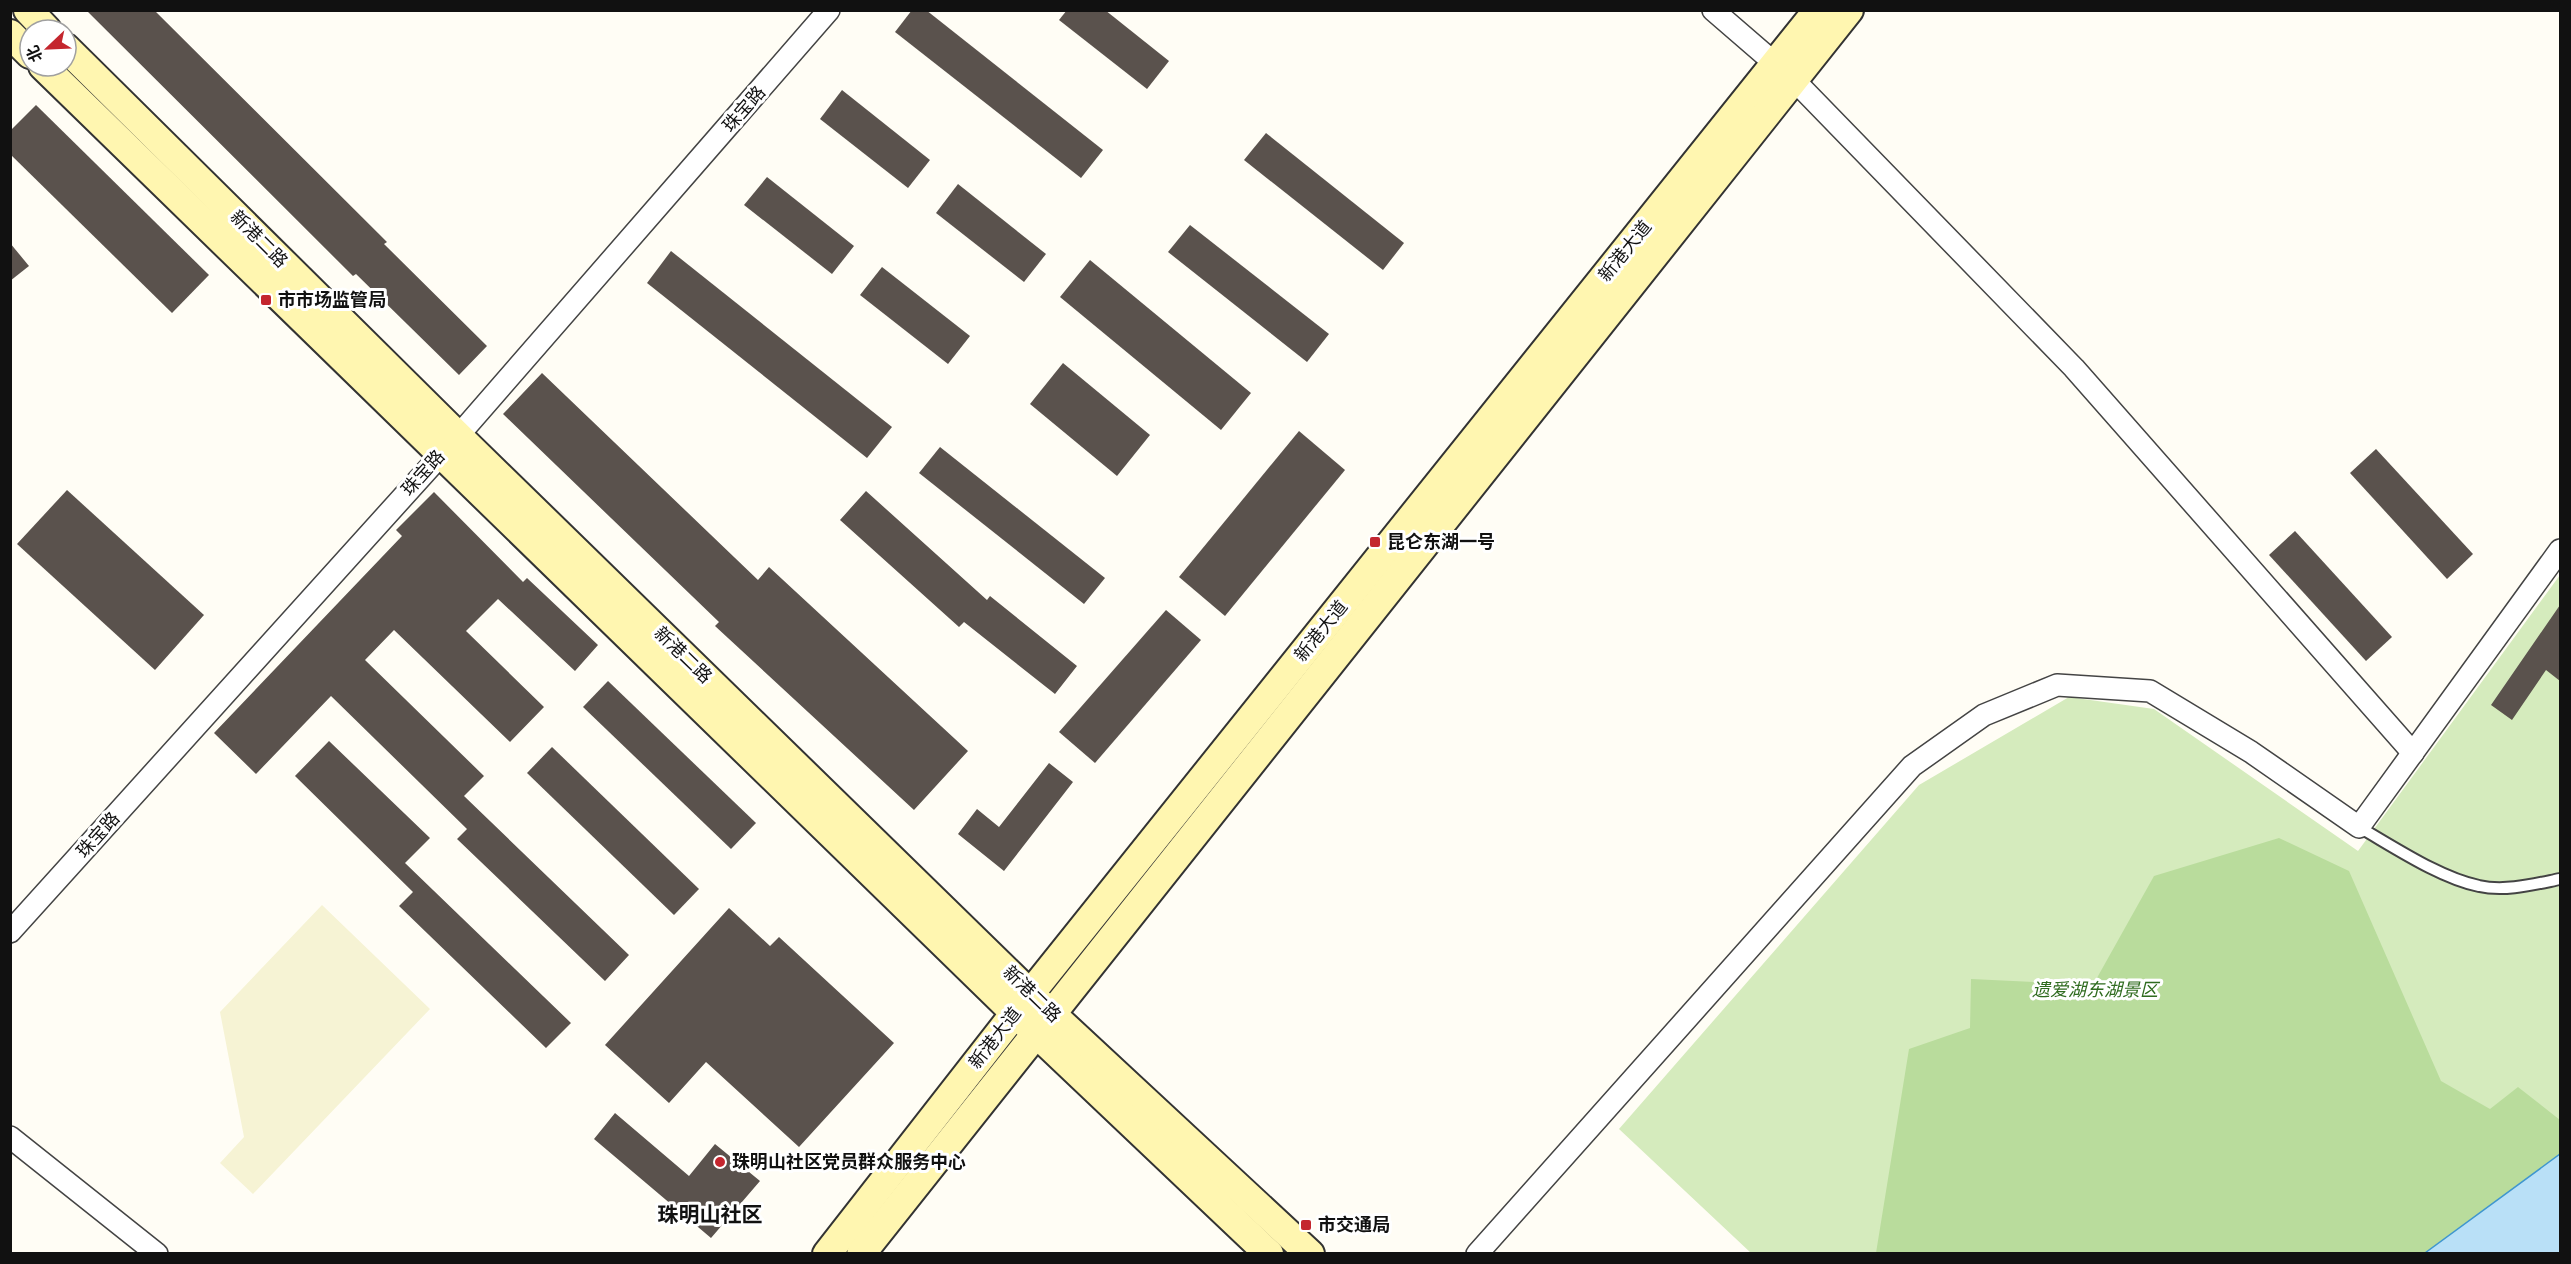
<svg xmlns="http://www.w3.org/2000/svg" width="2571" height="1264" viewBox="0 0 2571 1264" font-family="Merriweather,'Noto Sans SC',serif">
<rect width="100%" height="100%" fill="#fffdf5"/>
<!-- farmland -->
<polygon fill="#f6f3d4" points="322,905 430,1009 253,1194 220,1163 244,1137 220,1012"/>
<!-- green -->
<polygon fill="#d5ebbd" points="2560,575 2560,1253 1751,1253 1619,1129 1919,785 2069,697 2154,709 2358,851"/>
<!-- forest -->
<polygon fill="#b9dc9c" points="2279,838 2349,871 2441,1081 2490,1109 2518,1087 2560,1120 2560,1154 2425,1253 1876,1253 1909,1049 1970,1028 1971,979 2093,985 2154,876"/>
<!-- water -->
<polygon fill="#b9e0f7" stroke="#3f96cf" stroke-width="1.5" points="2560,1154 2560,1253 2425,1253"/>
<!-- building -->
<g fill="#5a524d">
<polygon points="86,10 154,10 387,242 384,244 487,346 459,375 356,274 353,276"/>
<polygon points="912,10 926,10 1103,150 1081,178 895,32"/>
<polygon points="1067,10 1105,10 1169,61 1147,89 1059,20"/>
<polygon points="842,90 930,160 908,188 820,119"/>
<polygon points="36,105 209,275 172,313 10,154 10,131"/>
<polygon points="1266,133 1404,243 1383,270 1244,160"/>
<polygon points="767,177 854,246 832,274 744,205"/>
<polygon points="958,184 1046,254 1024,282 936,213"/>
<polygon points="1190,225 1329,334 1307,362 1168,252"/>
<polygon points="10,243 29,266 10,281"/>
<polygon points="671,251 892,427 867,458 647,283"/>
<polygon points="1090,260 1251,393 1221,430 1060,297"/>
<polygon points="882,267 970,336 948,364 860,295"/>
<polygon points="1063,363 1150,435 1117,476 1030,404"/>
<polygon points="542,373 758,580 769,567 968,751 914,810 715,626 719,622 503,414"/>
<polygon points="1299,431 1345,470 1225,616 1179,577"/>
<polygon points="940,447 1105,578 1084,604 919,473"/>
<polygon points="2376,449 2473,554 2447,579 2350,473"/>
<polygon points="67,490 204,615 155,670 17,544"/>
<polygon points="866,491 987,600 990,596 1077,666 1055,694 964,622 959,627 840,520"/>
<polygon points="434,492 523,582 527,578 598,645 575,671 498,599 466,631 544,707 510,742 394,630 365,660 484,776 464,796 629,955 605,981 457,839 467,829 331,696 256,774 214,733 402,536 396,530"/>
<polygon points="2295,531 2392,637 2366,661 2269,555"/>
<polygon points="2560,605 2560,681 2546,670 2512,720 2491,705"/>
<polygon points="1166,610 1201,640 1095,763 1059,732"/>
<polygon points="608,681 756,823 731,849 583,707"/>
<polygon points="329,741 430,838 405,863 571,1023 546,1048 399,906 413,892 295,776"/>
<polygon points="552,747 699,889 674,915 527,773"/>
<polygon points="1049,763 1073,782 1004,871 958,834 977,809 999,827"/>
<polygon points="729,908 770,946 779,937 894,1043 799,1147 706,1062 669,1103 605,1045"/>
<polygon points="615,1113 689,1176 715,1144 760,1181 711,1238 594,1139"/>
</g>
<g fill="none" stroke-linecap="round" stroke-linejoin="round">
<defs>
<path id="lane" d="M 2359,827 C 2394,847 2440,878 2479,886 C 2505,892 2535,884 2560,879"/>
<g id="street">
<polyline points="1713,10 1794,80 2074,368 2413,753"/>
<polyline points="10,932 458,436 829,10"/>
<polyline points="10,1137 157,1254"/>
<polyline points="1477,1254 1912,766 1984,715 2057,685 2150,691 2251,752 2359,827 2560,550"/>
</g>
<g id="secondary">
<polyline points="28,10 47,30"/>
<polyline points="10,34 30,54"/>
<polyline points="66,48 458,436 1030,994 1310,1254"/>
<polyline points="43,66 1015,1013 1269,1254"/>
<polyline points="827,1254 1030,994 1818,10"/>
<polyline points="861,1254 1849,10"/>
</g>
</defs>
<!-- lane casing -->
<use href="#lane" stroke="#444" stroke-width="14"/>
<!-- street casing -->
<use href="#street" stroke="#444" stroke-width="24"/>
<!-- secondary casing -->
<use href="#secondary" stroke="#333" stroke-width="32"/>
<!-- lane -->
<use href="#lane" stroke="#fff" stroke-width="10"/>
<!-- street -->
<use href="#street" stroke="#fff" stroke-width="21"/>
<!-- secondary -->
<use href="#secondary" stroke="#fff6b0" stroke-width="28"/>
</g>
<!-- markers -->
<g fill="#c4262e" stroke="#fff" stroke-width="2">
<rect x="260" y="294" width="12" height="12" rx="3"/>
<rect x="1369" y="536" width="12" height="12" rx="3"/>
<circle cx="720" cy="1162" r="6"/>
<rect x="1300" y="1219" width="12" height="12" rx="3"/>
</g>
<g text-anchor="middle" stroke-width="6" stroke-linejoin="round" paint-order="stroke">
<!-- street labels -->
<g font-size="18" fill="#111" stroke="#fff">
<text transform="translate(744 109) rotate(-49)" y="6">珠宝路</text>
<text transform="translate(259 239) rotate(45)" y="6">新港二路</text>
<text transform="translate(1625 251) rotate(-51)" y="6">新港大道</text>
<text transform="translate(423 473) rotate(-48)" y="6">珠宝路</text>
<text transform="translate(1321 631) rotate(-51)" y="6">新港大道</text>
<text transform="translate(683 655) rotate(44)" y="6">新港二路</text>
<text transform="translate(98 835) rotate(-48)" y="6">珠宝路</text>
<text transform="translate(1032 994) rotate(44)" y="6">新港二路</text>
<text transform="translate(995 1038) rotate(-52)" y="6">新港大道</text>
</g>
<!-- poi labels -->
<g font-size="18" font-weight="bold" fill="#111" stroke="#fff" text-anchor="start">
<text x="278" y="306">市市场监管局</text>
<text x="1387" y="548">昆仑东湖一号</text>
<text x="732" y="1168">珠明山社区党员群众服务中心</text>
<text x="1318" y="1231">市交通局</text>
</g>
<!-- park labels -->
<g font-size="18" font-style="italic" fill="#2f6b1f" stroke="#fff">
<text x="2095" y="996">遗爱湖东湖景区</text>
</g>
<!-- quarter labels -->
<g font-size="21" font-weight="bold" fill="#111" stroke="#fff">
<text x="710" y="1222">珠明山社区</text>
</g>
</g>
<!-- border -->
<rect width="2571" height="1264" fill="none" stroke="#111111" stroke-width="24"/>
<!-- north arrow -->
<g transform="translate(48 48) rotate(247)"><circle r="28" fill="#ffffff" stroke="#a0a0a0" stroke-width="1.5"/>
<path d="M0-4.5L10 22L0 15L-10 22Z" fill="#c4262e"/>
<text y="-9" font-size="16" font-weight="bold" text-anchor="middle" fill="#111111">北</text>
</g>
</svg>
